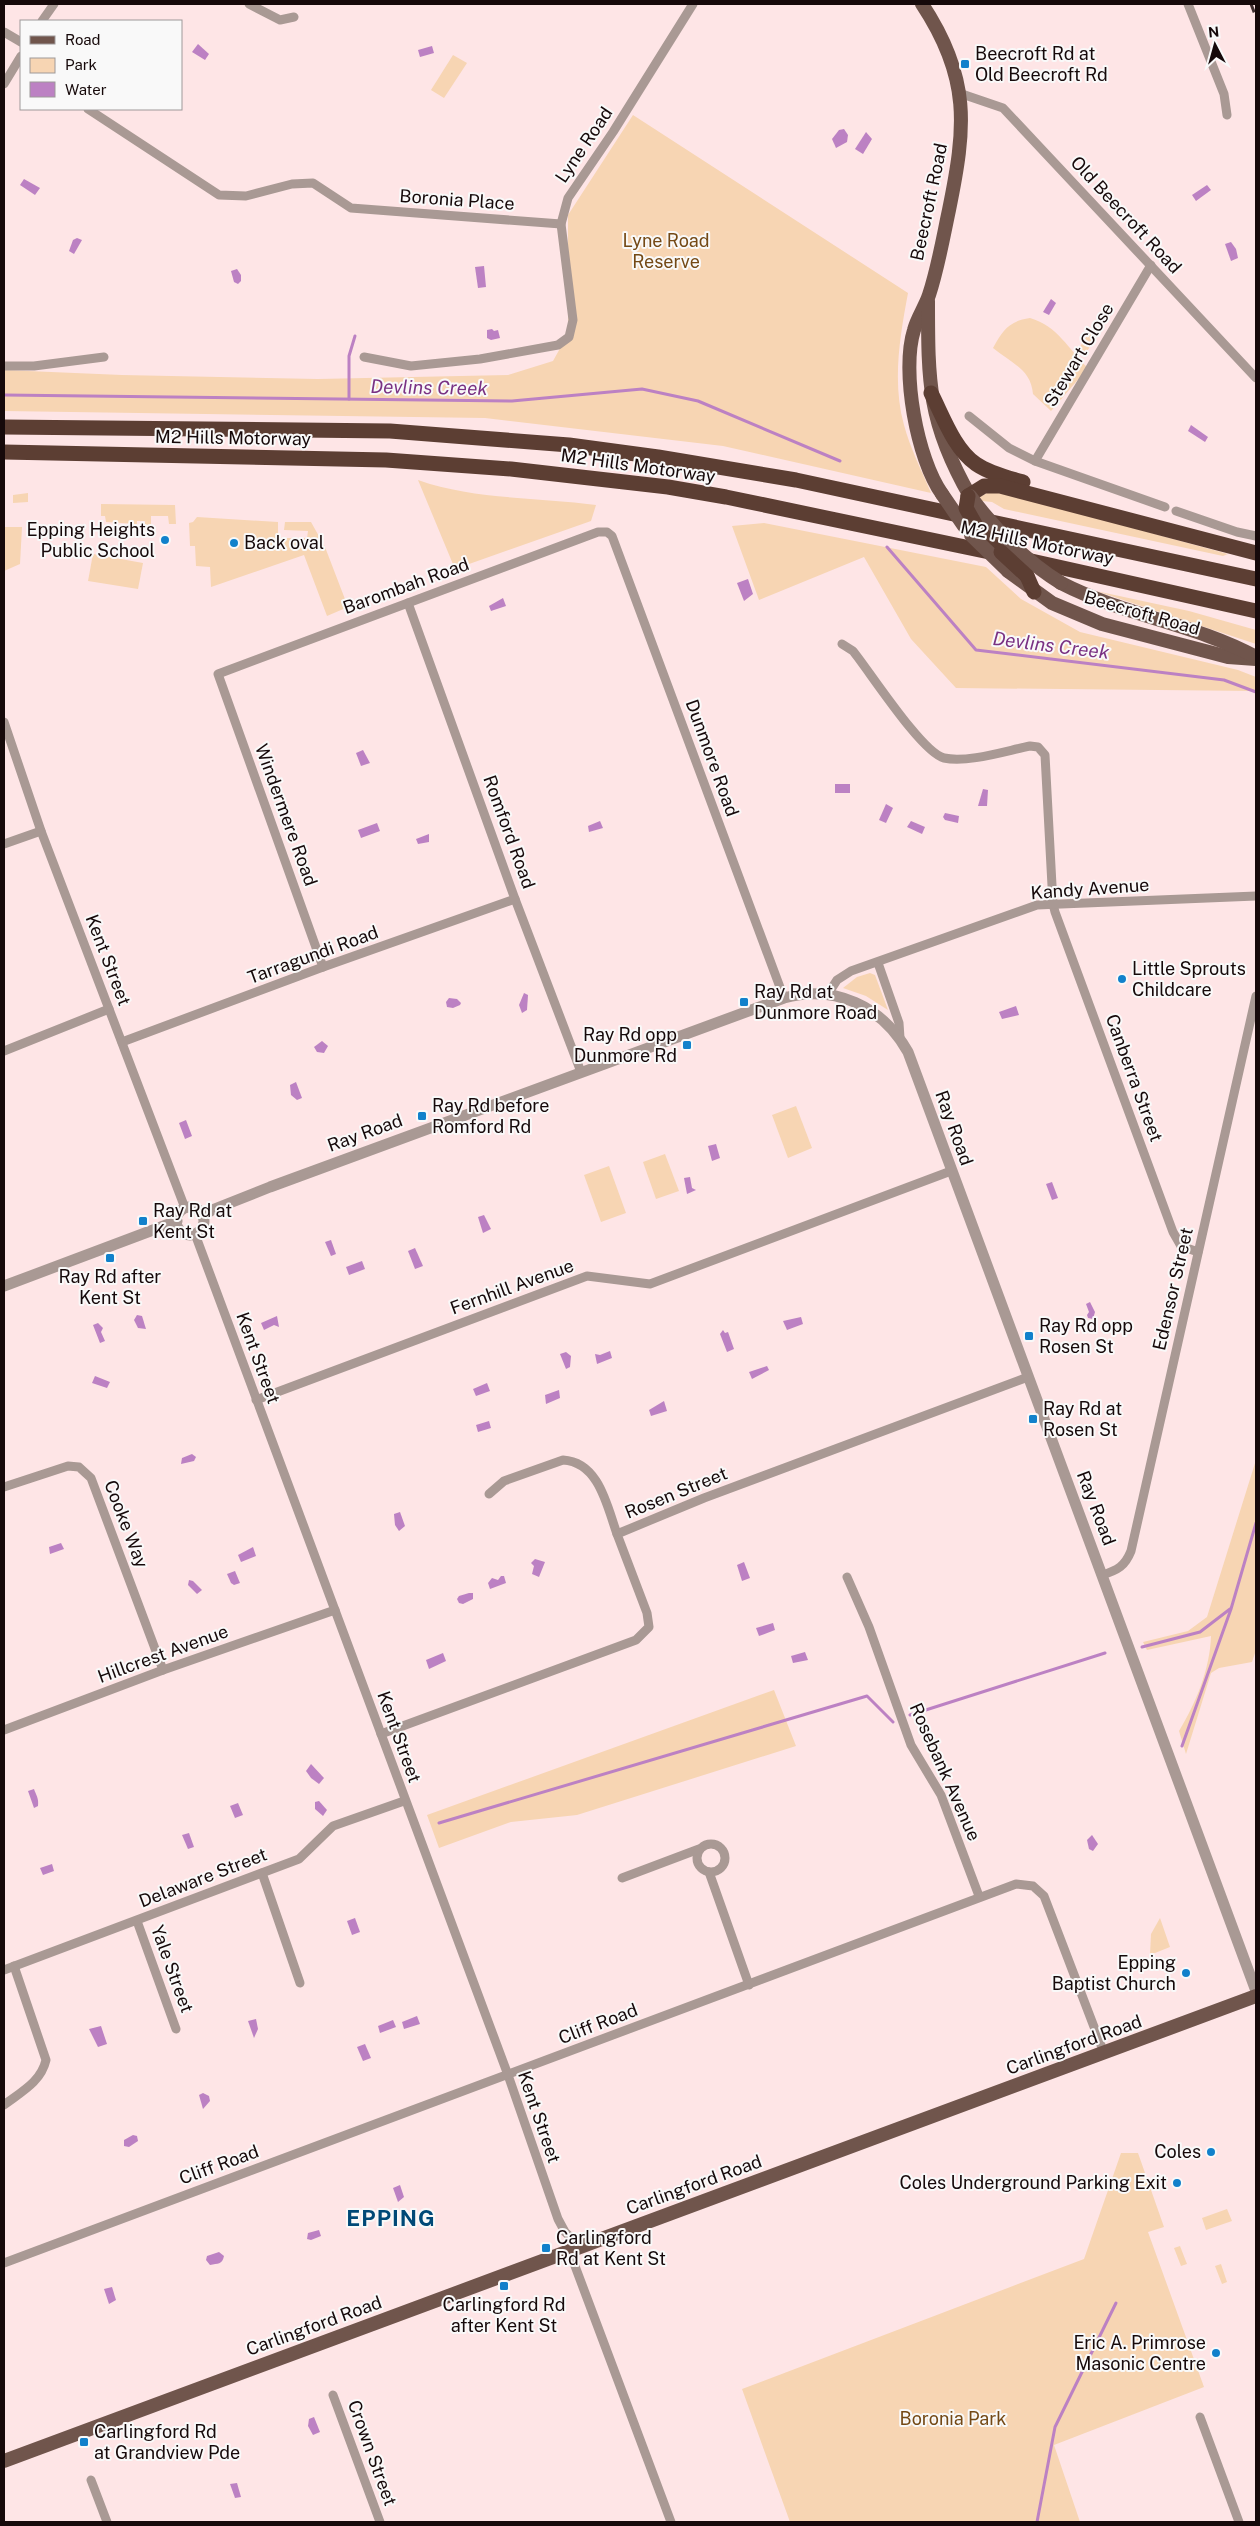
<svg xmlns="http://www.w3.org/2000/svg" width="1260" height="2526" viewBox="0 0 1260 2526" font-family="'Public Sans',sans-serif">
<rect width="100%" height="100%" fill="#fee5e6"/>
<!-- green -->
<g fill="#f7d5b3">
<polygon points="453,55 467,63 444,98 431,90"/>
<path d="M 633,115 L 908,293 C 900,336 892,382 904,425 C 910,448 922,471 931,493 L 723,446 L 485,418 L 4,411 L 4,370 L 122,375 L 318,379 L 508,375 L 553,361 L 568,334 L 568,215 Z"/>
<path d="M 1030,318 C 1058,326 1068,349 1088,368 L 1051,411 L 1033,394 C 1031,369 1011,363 993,348 C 1003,330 1009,321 1030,318 Z"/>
<polygon points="1089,333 1096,337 1084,356 1077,351"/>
<path d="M 418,480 C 474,500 537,497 596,505 L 591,521 L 455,569 Z"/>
<polygon points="28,493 28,502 13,503 13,495"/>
<polygon points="987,493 999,493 1016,496 1228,554 1223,556 1004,509 992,502 982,501 980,497"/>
<polygon points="101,504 175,505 176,524 169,524 168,516 151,516 151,528 144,528 145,521 137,521 137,524 106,522 105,516 101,516"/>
<polygon points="197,517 278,522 278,538 307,538 308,531 284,530 285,522 311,522 325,547 348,607 327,616 304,555 211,587 210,567 196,566 195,546 190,546 189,523 193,522"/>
<polygon points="764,523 986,567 1021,599 1080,632 1238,670 1256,677 1256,694 1253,691 956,688 911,639 864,557 759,600 732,526"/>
<polygon points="4,527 22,527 20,564 4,571"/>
<polygon points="93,554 143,563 138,589 88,581"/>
<polygon points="1096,591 1189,611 1256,630 1256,644"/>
<polygon points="870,973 875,975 888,1010 866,996 843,988 857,977"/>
<polygon points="796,1106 812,1148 788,1158 772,1115"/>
<polygon points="665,1154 679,1191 656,1199 643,1162"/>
<polygon points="609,1166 626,1213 601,1222 584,1175"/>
<path d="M 1256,1460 L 1256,1650 L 1252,1662 L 1219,1668 L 1211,1673 L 1186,1754 L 1179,1731 C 1196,1703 1210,1669 1211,1636 L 1147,1650 L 1143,1642 L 1188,1631 L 1207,1617 Z"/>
<polygon points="774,1690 796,1746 577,1815 511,1822 439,1848 427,1815"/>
<polygon points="1160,1918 1170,1947 1150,1955 1151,1934"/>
<polygon points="1121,2153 1138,2153 1164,2227 1148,2232 1204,2387 1054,2445 1080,2522 790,2522 742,2389 1084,2259"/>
<polygon points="1227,2209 1232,2221 1206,2230 1202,2218"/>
<polygon points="1180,2246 1187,2264 1181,2266 1174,2248"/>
<polygon points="1221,2264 1227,2282 1222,2284 1215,2266"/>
</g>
<!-- water -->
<g fill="#bc81c3">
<polygon points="198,44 209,54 205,60 192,52"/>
<polygon points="432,46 434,53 420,57 418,50"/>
<polygon points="844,129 848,135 847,142 836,148 832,139 839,130"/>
<polygon points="866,132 872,139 863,154 855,149"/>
<polygon points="24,179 40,188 35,195 20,185"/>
<polygon points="1207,185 1211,190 1196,201 1192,195"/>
<polygon points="77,238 82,240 74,254 69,251 73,240"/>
<polygon points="1231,242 1236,249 1238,258 1231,261 1225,244"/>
<polygon points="484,266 486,287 478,288 475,267"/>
<polygon points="237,269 241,275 241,281 238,284 234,282 231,271"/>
<polygon points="1051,299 1056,303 1049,315 1043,312"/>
<polygon points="492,329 494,331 498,330 500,338 491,340 487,338 487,330"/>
<polygon points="1191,425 1208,437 1205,442 1188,431"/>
<polygon points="748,579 753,594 744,601 737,583"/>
<polygon points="503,598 506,606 491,611 489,606"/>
<polygon points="363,750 370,763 361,766 356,753"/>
<rect x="835" y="784" width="15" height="9"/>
<polygon points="983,789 988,790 987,806 978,806"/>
<polygon points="886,804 893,808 886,823 879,820"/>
<polygon points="945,813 959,816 958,823 945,820 943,817"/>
<polygon points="600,821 603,828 589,832 588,826"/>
<polygon points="911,821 925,827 922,834 907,827"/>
<polygon points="377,823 380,831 361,838 358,830"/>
<polygon points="429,834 429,842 418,844 416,839"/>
<polygon points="524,993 528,995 527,1010 522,1013 519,1005"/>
<polygon points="449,998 457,999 461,1003 460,1005 453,1008 447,1007 446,1002"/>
<polygon points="1016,1006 1019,1015 1002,1019 999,1012"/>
<polygon points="322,1041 328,1046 324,1053 317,1052 314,1047"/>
<polygon points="296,1082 302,1098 297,1100 291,1095 290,1085"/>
<polygon points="186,1120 192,1136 185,1139 179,1123"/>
<polygon points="716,1144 720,1158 712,1161 708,1146"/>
<polygon points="690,1177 692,1188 696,1190 687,1194 684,1178"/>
<polygon points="1052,1182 1058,1198 1052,1200 1046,1184"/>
<polygon points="484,1215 491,1229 483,1233 478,1217"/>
<polygon points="331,1240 336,1254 331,1256 325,1242"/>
<polygon points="415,1248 423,1266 415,1269 408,1251"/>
<polygon points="362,1261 365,1269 349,1275 346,1267"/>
<polygon points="1090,1302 1095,1312 1093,1319 1088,1318 1087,1315 1089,1312 1086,1304"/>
<polygon points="137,1315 142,1316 146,1329 138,1328 134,1320"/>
<polygon points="277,1316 279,1327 274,1325 264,1330 261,1323"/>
<polygon points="801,1317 803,1324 787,1330 783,1321"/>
<polygon points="98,1323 103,1328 101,1332 105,1341 100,1343 93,1325"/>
<polygon points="723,1330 725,1333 728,1332 734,1349 727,1352 720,1334"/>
<polygon points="610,1351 612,1358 597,1364 595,1354 600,1355"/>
<polygon points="566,1352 571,1356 570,1367 566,1369 560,1354"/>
<polygon points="767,1366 769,1370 752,1379 749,1372"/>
<polygon points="95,1376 110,1382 107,1388 92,1383"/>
<polygon points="487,1383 490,1391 476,1396 473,1389"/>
<polygon points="559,1390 560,1398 546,1404 545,1395"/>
<polygon points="664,1401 667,1411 651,1416 649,1410"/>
<polygon points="489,1421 491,1428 478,1432 476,1425"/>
<polygon points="192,1454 196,1457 194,1461 181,1464 182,1458"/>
<polygon points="400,1512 405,1526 399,1531 395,1525 394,1514"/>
<polygon points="61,1543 64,1549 50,1554 49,1547"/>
<polygon points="253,1547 256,1556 241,1562 238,1555"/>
<polygon points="535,1559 545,1562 539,1577 532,1574 534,1566 531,1563"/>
<polygon points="744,1562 750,1578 742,1581 737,1565"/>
<polygon points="235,1571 240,1583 234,1585 231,1583 227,1574"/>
<polygon points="501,1576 504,1576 506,1583 490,1589 488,1583 492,1578 498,1580"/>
<polygon points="189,1580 193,1581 202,1590 197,1594 188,1585"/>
<polygon points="469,1593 473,1593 473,1599 463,1604 459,1603 457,1599 459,1596"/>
<polygon points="773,1623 775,1630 759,1636 756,1628"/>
<polygon points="805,1652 808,1660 793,1663 791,1656"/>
<polygon points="443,1653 446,1661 429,1669 426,1660"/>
<polygon points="311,1764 324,1778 319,1784 311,1778 306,1771"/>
<path d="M 34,1789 C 36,1795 39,1798 38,1806 L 34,1808 L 28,1791 Z"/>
<polygon points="319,1801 327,1810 323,1816 315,1809 315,1802"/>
<polygon points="238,1803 243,1815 235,1818 230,1806"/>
<polygon points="189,1833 194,1847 188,1849 182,1835"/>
<polygon points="1092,1835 1098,1844 1093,1851 1089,1849 1087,1840"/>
<polygon points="52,1864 54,1871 43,1875 40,1868"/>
<polygon points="355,1918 360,1932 352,1935 347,1921"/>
<polygon points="417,2016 420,2024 404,2029 402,2022"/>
<polygon points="256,2019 258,2029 254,2038 248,2021"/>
<polygon points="393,2020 396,2027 380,2033 378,2026"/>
<polygon points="101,2026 107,2044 98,2047 89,2029"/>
<polygon points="365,2044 371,2058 363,2061 357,2047"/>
<polygon points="203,2093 209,2096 210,2101 203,2109 199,2095"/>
<polygon points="133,2135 137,2136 138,2141 129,2147 124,2146 124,2140"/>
<polygon points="400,2185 404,2197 398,2202 393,2188"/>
<polygon points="319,2230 321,2236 311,2240 307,2239 308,2233"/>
<path d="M 219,2252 L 224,2256 C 222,2265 218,2263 210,2265 L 206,2260 L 207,2256 Z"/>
<polygon points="112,2287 116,2300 109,2304 104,2289"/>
<polygon points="314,2417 320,2432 313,2435 308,2426 309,2419"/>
<polygon points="237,2483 241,2497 235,2498 230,2484"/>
</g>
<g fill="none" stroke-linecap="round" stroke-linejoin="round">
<!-- stream -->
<g stroke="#bc81c3" stroke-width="3">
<polyline points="4,395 512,401 642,389 698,401 840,461"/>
<polyline points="349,399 349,356 355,336"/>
<polyline points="887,547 976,650 1224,680 1256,692"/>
<polyline points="1142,1647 1200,1632 1230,1609"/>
<polyline points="910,1715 1105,1653"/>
<polyline points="1182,1746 1231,1609 1256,1523"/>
<polyline points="439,1823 867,1696 893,1722"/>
<polyline points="1037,2522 1055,2427 1116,2303"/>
</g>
<!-- minor -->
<g stroke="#a99994" stroke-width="9">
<polyline points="249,4 280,20 294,17"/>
<polyline points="1188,4 1224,94 1227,115"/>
<polyline points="42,21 54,4"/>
<polyline points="4,32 21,42"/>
<polyline points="4,84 21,56"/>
<polyline points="959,93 1003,108 1256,378"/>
<polyline points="88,109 219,195 246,196 292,184 313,183 351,208 561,224"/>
<polyline points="364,357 411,366 480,359 558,345 569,337 573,320 561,224 568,198 613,132 693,4"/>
<polyline points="4,366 34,366 104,357"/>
<polyline points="969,416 1009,448 1035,461 1165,507"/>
<polyline points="1035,461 1151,265"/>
<polyline points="1176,511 1237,532 1256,536"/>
<polyline points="408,603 515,899 581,1072"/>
<path d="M 842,644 L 853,651 C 870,672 922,753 944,758 C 968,763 1005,751 1030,746 L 1038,747 L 1045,755 L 1053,904 L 1055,912 L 1173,1232 L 1181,1246 L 1198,1252"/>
<polyline points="4,722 41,831 185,1208"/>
<polyline points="4,844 41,831"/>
<polyline points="878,963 899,1023 900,1038"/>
<polyline points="323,967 218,674 598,532 607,532 612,536 784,998"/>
<polyline points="828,994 837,980 851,971 1037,905 1256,896"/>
<polyline points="122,1042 323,967 515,899"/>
<polyline points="4,1051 109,1009"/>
<polyline points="195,1234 508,2075 558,2219 565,2232 580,2246"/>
<polyline points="256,1400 587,1276 650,1284 951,1171"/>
<polyline points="4,1487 68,1466 79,1467 91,1478 163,1670"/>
<path d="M 489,1494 L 504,1481 L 563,1460 C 599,1462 607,1506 617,1534"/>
<path d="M 1102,1575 C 1118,1570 1125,1566 1131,1551 L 1256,996"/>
<polyline points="847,1577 869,1627 911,1745 941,1795 979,1896"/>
<polyline points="4,1730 163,1670 335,1610"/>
<polyline points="381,1734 636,1640 649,1627 647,1613 617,1534 704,1498 1028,1377"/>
<circle cx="711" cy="1858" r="14"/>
<polyline points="709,1872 749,1985"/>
<polyline points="262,1873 300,1983"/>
<polyline points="622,1878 699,1849"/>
<polyline points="137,1921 176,2029"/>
<polyline points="4,1970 299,1859 333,1826 404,1801"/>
<path d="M 4,2105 C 21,2092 41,2082 46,2060 L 14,1966"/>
<polyline points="569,2250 671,2522"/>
<polyline points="4,2263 1016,1884 1033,1886 1044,1896 1104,2053"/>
<polyline points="333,2395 380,2522"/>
<polyline points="1200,2417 1239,2522"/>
<polyline points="91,2480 107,2522"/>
</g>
<!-- tertiary -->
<g stroke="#a99994" stroke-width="11">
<circle cx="190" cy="1221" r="14"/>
<path d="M 203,1216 L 212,1210 L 270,1187 L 784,998 C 835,984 882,1006 908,1052 L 1256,1991"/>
<polyline points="4,1286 177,1221"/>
</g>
<!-- primary -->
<g stroke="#70554c" stroke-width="14">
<path d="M 922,4 C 971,78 966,127 949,210 C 943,238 938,268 929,295 C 925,307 917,318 914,330 C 901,371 917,459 942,494"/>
<path d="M 928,301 C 928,382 928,423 970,496"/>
<polyline points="1008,571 1052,603 1102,624 1228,657 1256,659"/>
<path d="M 1061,583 C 1123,615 1195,624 1256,657"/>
<polyline points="4,2461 1256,1996"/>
</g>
<!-- motorway -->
<g stroke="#5c3e33" stroke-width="15">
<path d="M 931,393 C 943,416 954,449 976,464 C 989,473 1008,478 1023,482"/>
<polyline points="4,427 390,431 569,445 658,457 796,480 1256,579"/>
<polyline points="4,452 386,460 511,469 668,487 726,497 994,553"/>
<polyline points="968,496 984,486 1000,486 1256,553"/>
<polyline points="975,524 1001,552"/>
<polyline points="1027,560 1256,611"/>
<polyline points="1027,576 1034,592"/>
</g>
<!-- rail -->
<polyline stroke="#403031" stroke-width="3" stroke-dasharray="9 9" stroke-linecap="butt" points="1251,4 1256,17"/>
<!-- primary-bridge -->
<g stroke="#70554c" stroke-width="14">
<polyline points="942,494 964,526"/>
<path d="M 970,496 C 996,531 1024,560 1061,583"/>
<polyline points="971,535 1008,571"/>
</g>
<!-- motorway-bridge -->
<g stroke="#5c3e33" stroke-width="15">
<polyline points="968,496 966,508 975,524"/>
<polyline points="1001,552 1027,576"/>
</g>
</g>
<!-- markers -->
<g fill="#1181cb" stroke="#f9f9f9" stroke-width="2">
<rect x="960" y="59" width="10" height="10" rx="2.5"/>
<circle cx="165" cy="540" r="5"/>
<circle cx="234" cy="543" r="5"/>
<circle cx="1122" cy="979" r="5"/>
<rect x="739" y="997" width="10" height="10" rx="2.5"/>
<rect x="682" y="1040" width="10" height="10" rx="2.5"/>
<rect x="417" y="1111" width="10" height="10" rx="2.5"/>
<rect x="138" y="1216" width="10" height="10" rx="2.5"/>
<rect x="105" y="1253" width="10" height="10" rx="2.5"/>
<rect x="1024" y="1331" width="10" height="10" rx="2.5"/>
<rect x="1028" y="1414" width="10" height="10" rx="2.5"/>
<circle cx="1186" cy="1973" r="5"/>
<circle cx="1211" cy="2152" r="5"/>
<circle cx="1177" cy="2183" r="5"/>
<rect x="541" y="2243" width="10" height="10" rx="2.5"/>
<rect x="499" y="2281" width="10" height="10" rx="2.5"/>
<circle cx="1216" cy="2353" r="5"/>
<rect x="79" y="2437" width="10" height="10" rx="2.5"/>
</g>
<g text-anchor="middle" stroke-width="4" stroke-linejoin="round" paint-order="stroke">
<!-- poi labels -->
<g font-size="18" fill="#16090a" stroke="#f9f9f9" text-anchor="start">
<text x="975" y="60">Beecroft Rd at<tspan x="975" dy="21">Old Beecroft Rd</tspan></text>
<text x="155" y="536" text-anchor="end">Epping Heights<tspan x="155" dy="21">Public School</tspan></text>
<text x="244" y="549">Back oval</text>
<text x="1132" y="975">Little Sprouts<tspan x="1132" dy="21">Childcare</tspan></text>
<text x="754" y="998">Ray Rd at<tspan x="754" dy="21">Dunmore Road</tspan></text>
<text x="677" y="1041" text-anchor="end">Ray Rd opp<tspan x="677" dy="21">Dunmore Rd</tspan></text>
<text x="432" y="1112">Ray Rd before<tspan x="432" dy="21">Romford Rd</tspan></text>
<text x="153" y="1217">Ray Rd at<tspan x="153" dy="21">Kent St</tspan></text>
<text x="110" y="1283" text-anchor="middle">Ray Rd after<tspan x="110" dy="21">Kent St</tspan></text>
<text x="1039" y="1332">Ray Rd opp<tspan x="1039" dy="21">Rosen St</tspan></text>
<text x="1043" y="1415">Ray Rd at<tspan x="1043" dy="21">Rosen St</tspan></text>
<text x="1176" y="1969" text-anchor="end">Epping<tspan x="1176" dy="21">Baptist Church</tspan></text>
<text x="1201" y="2158" text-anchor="end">Coles</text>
<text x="1167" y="2189" text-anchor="end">Coles Underground Parking Exit</text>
<text x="556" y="2244">Carlingford<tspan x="556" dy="21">Rd at Kent St</tspan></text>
<text x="504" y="2311" text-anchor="middle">Carlingford Rd<tspan x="504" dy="21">after Kent St</tspan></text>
<text x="1206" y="2349" text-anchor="end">Eric A. Primrose<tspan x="1206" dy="21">Masonic Centre</tspan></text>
<text x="94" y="2438">Carlingford Rd<tspan x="94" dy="21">at Grandview Pde</tspan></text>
</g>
<!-- street labels -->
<g font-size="18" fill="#16090a" stroke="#f9f9f9">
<text transform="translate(584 145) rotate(-56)" y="6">Lyne Road</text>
<text transform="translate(457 200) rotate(4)" y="6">Boronia Place</text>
<text transform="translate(929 202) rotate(-78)" y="6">Beecroft Road</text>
<text transform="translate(1126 215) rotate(47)" y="6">Old Beecroft Road</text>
<text transform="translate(1079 355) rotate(-59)" y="6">Stewart Close</text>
<text transform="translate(233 438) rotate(1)" y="6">M2 Hills Motorway</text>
<text transform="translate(638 466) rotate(8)" y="6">M2 Hills Motorway</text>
<text transform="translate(1037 543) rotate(12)" y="6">M2 Hills Motorway</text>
<text transform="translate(406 586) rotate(-20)" y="6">Barombah Road</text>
<text transform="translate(1142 613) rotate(16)" y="6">Beecroft Road</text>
<text transform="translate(712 758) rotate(70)" y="6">Dunmore Road</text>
<text transform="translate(286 815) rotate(70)" y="6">Windermere Road</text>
<text transform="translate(509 832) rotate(70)" y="6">Romford Road</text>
<text transform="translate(1090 889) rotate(-4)" y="6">Kandy Avenue</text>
<text transform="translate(313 955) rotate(-20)" y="6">Tarragundi Road</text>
<text transform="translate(108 960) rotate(69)" y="6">Kent Street</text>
<text transform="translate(1134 1078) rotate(70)" y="6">Canberra Street</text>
<text transform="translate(954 1128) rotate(70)" y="6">Ray Road</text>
<text transform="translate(365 1133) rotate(-20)" y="6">Ray Road</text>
<text transform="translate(512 1287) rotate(-20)" y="6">Fernhill Avenue</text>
<text transform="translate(1173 1289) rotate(-77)" y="6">Edensor Street</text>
<text transform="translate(258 1358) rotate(70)" y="6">Kent Street</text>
<text transform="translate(676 1493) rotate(-22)" y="6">Rosen Street</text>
<text transform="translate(1096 1508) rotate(69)" y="6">Ray Road</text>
<text transform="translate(126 1524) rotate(69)" y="6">Cooke Way</text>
<text transform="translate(163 1654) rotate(-20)" y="6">Hillcrest Avenue</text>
<text transform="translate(399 1737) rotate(70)" y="6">Kent Street</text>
<text transform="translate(945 1772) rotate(66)" y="6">Rosebank Avenue</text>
<text transform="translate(203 1878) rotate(-21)" y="6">Delaware Street</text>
<text transform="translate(172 1969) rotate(70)" y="6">Yale Street</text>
<text transform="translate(598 2024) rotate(-21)" y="6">Cliff Road</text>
<text transform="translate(1074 2045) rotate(-20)" y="6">Carlingford Road</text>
<text transform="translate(539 2117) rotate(71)" y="6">Kent Street</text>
<text transform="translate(219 2165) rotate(-20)" y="6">Cliff Road</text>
<text transform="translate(694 2185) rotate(-20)" y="6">Carlingford Road</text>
<text transform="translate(314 2326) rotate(-20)" y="6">Carlingford Road</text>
<text transform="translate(372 2453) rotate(70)" y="6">Crown Street</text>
</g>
<!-- park labels -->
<g font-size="18" fill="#744915" stroke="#f9f9f9">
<text x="666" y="247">Lyne Road<tspan x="666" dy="21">Reserve</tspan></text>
<text x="953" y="2425">Boronia Park</text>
</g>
<!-- water labels -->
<g font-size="19" font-style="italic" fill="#7a3283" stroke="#f9f9f9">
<text transform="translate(429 387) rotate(1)" y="7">Devlins Creek</text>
<text transform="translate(1051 645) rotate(7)" y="7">Devlins Creek</text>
</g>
<!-- district labels -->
<g font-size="22" font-weight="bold" letter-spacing="1" fill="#004977" stroke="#f9f9f9">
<text x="391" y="2226">EPPING</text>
</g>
</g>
<!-- border -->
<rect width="1260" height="2526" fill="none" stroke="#16090a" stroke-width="10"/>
<!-- legend -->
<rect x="20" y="20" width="162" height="90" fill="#f9f9f9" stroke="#9e9999"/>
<rect x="30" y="36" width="25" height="8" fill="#70554c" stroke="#9e9999"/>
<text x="65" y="45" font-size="15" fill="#16090a">Road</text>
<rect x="30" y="58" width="25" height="15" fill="#f7d5b3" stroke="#9e9999"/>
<text x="65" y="70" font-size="15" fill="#16090a">Park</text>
<rect x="30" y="82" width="25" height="15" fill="#bc81c3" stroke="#9e9999"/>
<text x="65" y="95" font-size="15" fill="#16090a">Water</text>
<!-- north arrow -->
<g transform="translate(1215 45) rotate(354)" stroke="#f9f9f9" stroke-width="4" paint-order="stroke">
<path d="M0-4L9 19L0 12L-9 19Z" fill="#16090a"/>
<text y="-8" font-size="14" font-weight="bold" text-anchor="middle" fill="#16090a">N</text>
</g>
</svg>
